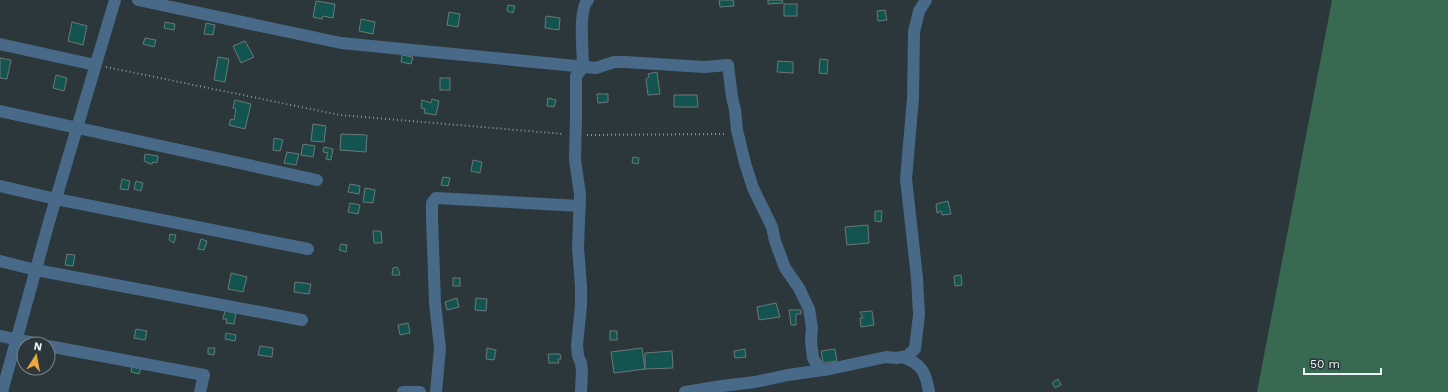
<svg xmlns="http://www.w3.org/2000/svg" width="1448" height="392" viewBox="0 0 1448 392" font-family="'Work Sans',sans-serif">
<rect width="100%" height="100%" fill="#2b373a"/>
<!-- green -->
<polygon fill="#386951" points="1332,0 1448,0 1448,392 1257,392"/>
<!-- building -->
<g fill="#145450" stroke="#6a7977">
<polygon points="719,0 733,0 734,6 720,7"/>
<polygon points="768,0 782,0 783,3 768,4"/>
<polygon points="316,1 335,4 333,18 323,16 322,19 313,17"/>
<rect x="784" y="4" width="13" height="12"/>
<polygon points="508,5 515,6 513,13 507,11"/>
<polygon points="885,10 887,20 878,21 877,11"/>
<polygon points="449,12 460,14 458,27 447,25"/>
<polygon points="546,16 560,18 559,30 545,28"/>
<polygon points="361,19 375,22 373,34 359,31"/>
<polygon points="72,22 87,26 83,45 68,41"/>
<polygon points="165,22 175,24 174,30 164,28"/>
<polygon points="206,23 215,25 213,35 204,34"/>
<polygon points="145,38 156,40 154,47 143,44"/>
<polygon points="245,41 254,57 241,63 233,46"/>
<polygon points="402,55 413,57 411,64 401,62"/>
<polygon points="218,57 229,59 225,82 214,80"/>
<polygon points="0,58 11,60 7,79 0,78"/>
<polygon points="820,59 828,60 827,74 819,73"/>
<polygon points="778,61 793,62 793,73 777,72"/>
<polygon points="657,72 660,94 648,95 646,79 649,77 648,74"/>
<polygon points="56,75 67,78 64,91 53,88"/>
<rect x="440" y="78" width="10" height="12"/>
<polygon points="597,94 608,94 608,102 598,103"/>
<polygon points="674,95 697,95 698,107 674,107"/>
<polygon points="548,98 556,100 554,107 547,106"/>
<polygon points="432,99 439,101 436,115 424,113 425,109 421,108 422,100 431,103"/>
<polygon points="235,100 251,104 245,129 229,125 231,119 234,120 236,109 233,108"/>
<polygon points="313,124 326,126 324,142 311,141"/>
<polygon points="341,134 367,135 366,152 340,150"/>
<polygon points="274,138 283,140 280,151 273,150"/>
<polygon points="303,144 315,146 313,157 301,155"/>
<polygon points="324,147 333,149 331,160 326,159 328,153 323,152"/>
<polygon points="287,152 299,154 296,165 284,163"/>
<polygon points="145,154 158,156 157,163 153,162 152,164 147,163 147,162 144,161"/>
<polygon points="633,157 639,158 638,164 632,163"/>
<polygon points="473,160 482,162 480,173 471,171"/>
<polygon points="443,177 450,178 448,186 441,185"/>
<polygon points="122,179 130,181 128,190 120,189"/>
<polygon points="136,181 143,183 141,191 134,189"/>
<polygon points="350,184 360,186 359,194 348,192"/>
<polygon points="365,188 375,190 373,203 363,202"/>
<polygon points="948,201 951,214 942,215 941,211 937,213 936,204"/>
<polygon points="350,203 360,205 358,214 348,212"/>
<polygon points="875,211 882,211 881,222 875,221"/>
<polygon points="868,225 869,243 847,245 845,227"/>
<polygon points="373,231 381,231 382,243 374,243"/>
<polygon points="170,234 176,235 174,243 169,240"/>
<polygon points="201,239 207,241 204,250 198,249"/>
<polygon points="341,244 347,245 346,252 339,250"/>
<polygon points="67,254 75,255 73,266 65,265"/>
<polygon points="397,267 399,271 400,275 392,275 393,268"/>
<polygon points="231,273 247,277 243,292 228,289"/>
<polygon points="961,275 962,285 955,286 954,276"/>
<rect x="453" y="278" width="7" height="8"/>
<polygon points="295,282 311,284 309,294 294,292"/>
<polygon points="457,298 459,307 447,310 445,302"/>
<polygon points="476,298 487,299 486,311 475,310"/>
<polygon points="776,303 780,317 759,320 757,307"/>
<polygon points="789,310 801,310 801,314 796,314 796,325 791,325"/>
<polygon points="225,311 236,313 234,324 226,323 227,319 223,319"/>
<polygon points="872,311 874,325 861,327 860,318 863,318 860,312"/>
<polygon points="408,323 410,333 400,335 398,325"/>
<polygon points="136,329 147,331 145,340 134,338"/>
<rect x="610" y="331" width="7" height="9"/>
<polygon points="226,333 236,335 235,341 225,339"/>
<polygon points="260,346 273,348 272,357 258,355"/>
<polygon points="208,348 215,348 214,355 208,354"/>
<polygon points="487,348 496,350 494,360 486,359"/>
<polygon points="642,348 645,369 614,373 611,352"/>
<polygon points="745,349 746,357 735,358 734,351"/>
<polygon points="835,349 837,361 823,363 821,351"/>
<polygon points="672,351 673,368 645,369 645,353"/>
<polygon points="548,354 560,354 561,359 558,359 559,363 549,363"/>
<polygon points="132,366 141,368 139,374 131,372"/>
<polygon points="1058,379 1061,385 1055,388 1052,383"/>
</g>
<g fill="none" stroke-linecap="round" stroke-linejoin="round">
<!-- path -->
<g stroke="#8d979a" stroke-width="2" stroke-dasharray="1 3" stroke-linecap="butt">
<polyline points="106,67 340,115 564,134"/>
<polyline points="587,135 726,134"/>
</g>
<!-- minor -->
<g stroke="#486a88" stroke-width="12">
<polyline points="138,0 341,43 596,68 614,62 625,62 704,67 728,65 732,97 735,110 737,130 745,163 753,188 772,227 775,241 785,268 799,288 809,309 812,328 811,341 813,358 820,370"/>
<polyline points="0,44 95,65"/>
<polyline points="0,111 317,180"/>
<polyline points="0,186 56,199 308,249"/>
<polyline points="0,261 36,270 302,320"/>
<polyline points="0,336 39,344"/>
<polyline points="48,346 204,375 200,392"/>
<path d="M 902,357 C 921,363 926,372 929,392"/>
<polyline points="2,392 49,222 115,0"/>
<polyline points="403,392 420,392"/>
<polyline points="436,392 440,348 435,303 432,218 432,203 436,198 580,206"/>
<path d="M 581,392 L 582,371 L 581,363 L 578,356 L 577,345 L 581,306 L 581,286 L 578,248 L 580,194 L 575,160 L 576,119 L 576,76 L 583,67 C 583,52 578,9 588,0"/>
<polyline points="685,392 722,386 755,382 788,375 830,369 886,357 897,358 907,356 915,349 919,315 917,278 906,179 913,98 914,32 919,11 926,0"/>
</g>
</g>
<!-- north arrow -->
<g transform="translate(36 356) rotate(11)"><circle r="19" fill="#2b373a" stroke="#778284"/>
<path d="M0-3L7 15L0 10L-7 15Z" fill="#eda83b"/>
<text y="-6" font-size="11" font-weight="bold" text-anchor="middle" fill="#eaf2f4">N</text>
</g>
<!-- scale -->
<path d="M1304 368v6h77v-6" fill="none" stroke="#eaf2f4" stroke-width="2"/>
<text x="1310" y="368" font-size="12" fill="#eaf2f4" stroke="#2b373a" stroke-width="3" paint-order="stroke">50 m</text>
</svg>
